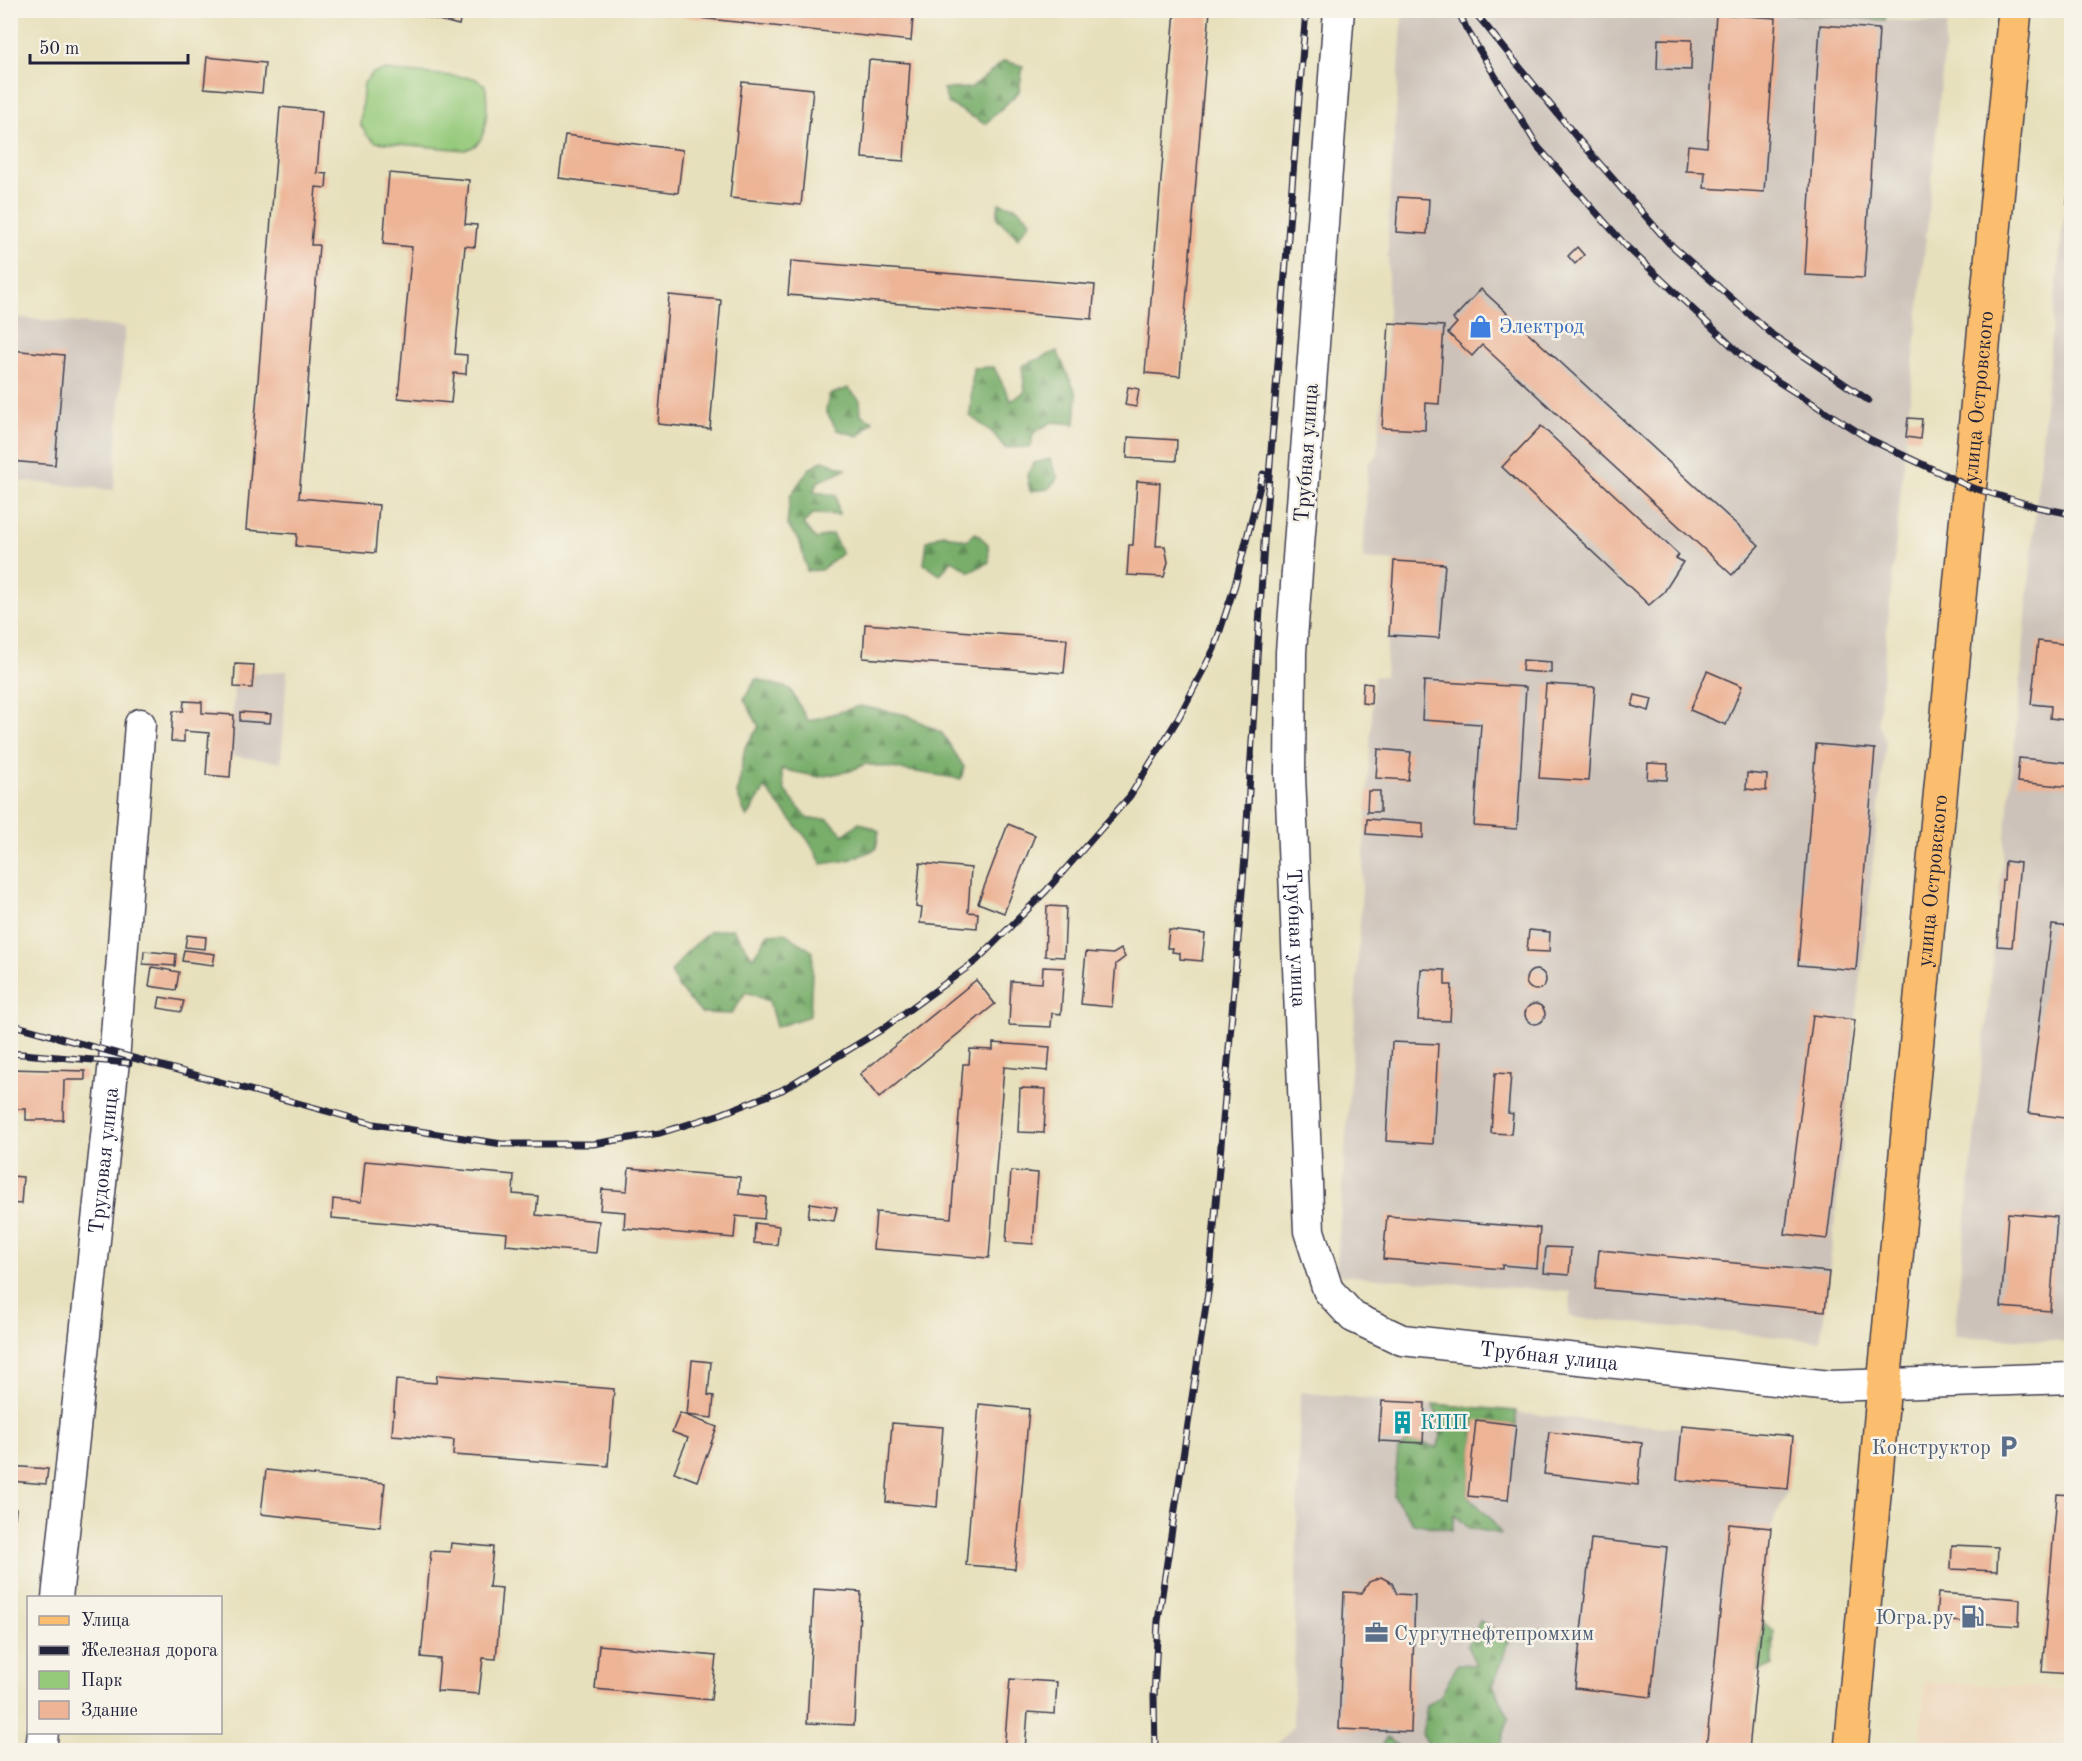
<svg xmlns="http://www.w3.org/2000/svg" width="2082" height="1761" viewBox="0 0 2082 1761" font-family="'Old Standard TT',serif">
<defs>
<pattern id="forest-firs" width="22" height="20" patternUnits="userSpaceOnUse" patternTransform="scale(1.5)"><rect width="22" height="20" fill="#78ae6b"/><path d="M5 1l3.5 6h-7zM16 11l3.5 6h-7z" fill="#628d59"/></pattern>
</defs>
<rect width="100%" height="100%" fill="#f7f3e8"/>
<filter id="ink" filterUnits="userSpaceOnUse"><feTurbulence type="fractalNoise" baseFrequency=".0167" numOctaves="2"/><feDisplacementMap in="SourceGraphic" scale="12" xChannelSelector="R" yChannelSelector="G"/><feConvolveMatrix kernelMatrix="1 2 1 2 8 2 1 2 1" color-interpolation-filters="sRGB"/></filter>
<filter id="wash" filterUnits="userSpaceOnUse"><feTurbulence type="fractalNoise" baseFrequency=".008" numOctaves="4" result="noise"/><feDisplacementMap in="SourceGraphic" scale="24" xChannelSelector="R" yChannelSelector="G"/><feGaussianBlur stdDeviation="1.35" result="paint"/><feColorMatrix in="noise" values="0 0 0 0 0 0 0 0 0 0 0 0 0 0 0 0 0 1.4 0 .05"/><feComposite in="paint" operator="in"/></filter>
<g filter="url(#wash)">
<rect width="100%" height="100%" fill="#e7e0bc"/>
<!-- built -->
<polygon fill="#eed6bb" points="1925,1681 2071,1690 2071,1750 1919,1750"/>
<!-- industrial -->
<g fill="#ccc2b9">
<polygon points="1754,10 1947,24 1878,723 1886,741 1825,1311 1820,1341 1569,1317 1571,1292 1336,1275 1354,1028 1374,677 1385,676 1394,561 1363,559 1368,464 1377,456 1388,314 1388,223 1403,11"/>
<polygon points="2071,152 2071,1342 1954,1336 2016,730 2052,327"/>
<polygon points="10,317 125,327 114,490 11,480"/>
<polygon points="287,670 281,762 231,756 234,687 252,688 253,673 272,673"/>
<polygon points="1300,1392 1663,1427 1719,1429 1793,1436 1788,1489 1771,1528 1749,1750 1272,1750 1293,1726"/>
</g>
<!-- forest -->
<g fill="url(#forest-firs)" stroke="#4d6853" stroke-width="1.5">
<polygon points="1754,11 1887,10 1887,11 1885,20"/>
<polygon points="1004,61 1023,66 1019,92 985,124 948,103 943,89 971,88"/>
<polygon points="999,203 1018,208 1031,221 1018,238 997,218"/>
<polygon points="1057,351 1077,395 1075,424 1052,422 1033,433 1031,447 1005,448 993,433 970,416 973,368 994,367 1011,401 1025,392 1022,366"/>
<polygon points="848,388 860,400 861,415 873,421 859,436 837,430 826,411 829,395"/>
<polygon points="1050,459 1058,478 1048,489 1030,491 1027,476 1034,463"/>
<polygon points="823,460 846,469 819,481 813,492 836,495 839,515 813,514 803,524 816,539 832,534 842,553 821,570 807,571 800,542 787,525 790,496 809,469"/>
<polygon points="976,533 988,544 989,562 970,572 952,560 940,575 924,564 927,541 943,534 966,540"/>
<polygon points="756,679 790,689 808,721 860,706 907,715 942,733 964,767 961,779 865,764 850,771 819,777 781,769 785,791 808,819 828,819 844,835 859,822 879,831 876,849 849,860 822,864 808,840 765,788 747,818 737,794 745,747 759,727 744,699"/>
<polygon points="733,929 753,958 768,934 785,933 813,952 810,1016 776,1027 769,1001 746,992 731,1014 701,1013 679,988 671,972 687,952 710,931"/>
<polygon points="1434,1404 1516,1411 1516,1425 1476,1421 1468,1496 1490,1518 1501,1534 1469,1528 1454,1514 1452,1530 1413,1523 1394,1496 1398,1450 1408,1442 1423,1443 1437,1448 1441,1436"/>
<polygon points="1480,1621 1509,1637 1502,1662 1493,1685 1509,1717 1499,1750 1431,1750 1422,1734 1427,1706 1441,1695 1458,1664 1476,1665 1467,1645"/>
<polygon points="1762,1622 1774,1631 1773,1665 1757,1672"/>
<polygon points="1387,1737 1403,1750 1378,1750"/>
</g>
<!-- park -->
<path fill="#96ca7b" stroke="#5c765b" stroke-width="1.5" d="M 385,70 L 474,78 L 485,85 C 488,100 488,132 478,143 C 475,147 470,148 465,150 L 376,142 L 367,135 L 360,124 L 364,83 L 373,73 Z"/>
<g id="blocks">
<!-- building -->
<g fill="#edb496">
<polygon points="398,10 462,10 459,25"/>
<polygon points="644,10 858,10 913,17 911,41 644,12"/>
<polygon points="1175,10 1210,10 1180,376 1145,373"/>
<polygon points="1716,14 1776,18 1764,192 1704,188 1705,172 1686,171 1688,145 1707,147"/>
<polygon points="1820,25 1879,29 1864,278 1805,275"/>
<polygon points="1658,39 1692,40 1691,70 1657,69"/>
<polygon points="207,57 265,63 262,93 204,88"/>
<polygon points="869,60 910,63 904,161 862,158"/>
<polygon points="742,82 813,89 801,205 730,198"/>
<polygon points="280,107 322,111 317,173 327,174 326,188 316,187 311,245 319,245 299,498 379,505 375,553 296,546 297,534 246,530"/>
<polygon points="565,135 683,150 678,193 559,178"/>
<polygon points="2070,171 2072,171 2072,204 2067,204"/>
<polygon points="389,173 469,180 465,224 477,225 475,247 465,246 455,354 467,355 466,374 454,373 451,403 398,398 412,247 383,244"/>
<polygon points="1398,197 1429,199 1427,234 1396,232"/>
<polygon points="1577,247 1584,255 1575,264 1568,256"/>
<polygon points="791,261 1095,285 1092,319 788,295"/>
<polygon points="1481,289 1759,545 1732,575 1482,345 1472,356 1448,333 1457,323 1453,319"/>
<polygon points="669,295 721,300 710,429 658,424"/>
<polygon points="1389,323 1444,326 1439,404 1426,403 1425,430 1382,428"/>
<polygon points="10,350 64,355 55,465 10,461"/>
<polygon points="1128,387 1139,389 1136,407 1125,405"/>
<polygon points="1908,418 1922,419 1920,439 1906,437"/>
<polygon points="1541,426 1679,555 1676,558 1683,562 1664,592 1649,605 1502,467"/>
<polygon points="1128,437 1177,440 1176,461 1127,458"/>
<polygon points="1137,481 1160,483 1156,546 1165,546 1168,562 1164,577 1127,575 1129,545 1133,545"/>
<polygon points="1394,561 1445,564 1439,638 1389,635"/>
<polygon points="865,624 1067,639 1064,673 863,658"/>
<polygon points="2038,641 2072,645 2072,709 2066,709 2065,720 2050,718 2051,706 2031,704"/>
<polygon points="1523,660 1551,662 1551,673 1522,671"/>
<polygon points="235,664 254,665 252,688 234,687"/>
<polygon points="1707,671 1742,686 1726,725 1690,710"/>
<polygon points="1424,681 1526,687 1517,829 1474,826 1481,724 1422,720"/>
<polygon points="1363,683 1372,684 1371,704 1362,703"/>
<polygon points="1546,684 1595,687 1588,781 1539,778"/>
<polygon points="1635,695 1652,699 1649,711 1632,706"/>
<polygon points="184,701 202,702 202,713 234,715 230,777 206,775 209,733 184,731 184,742 171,741 173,711 183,711"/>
<polygon points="240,712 271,714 270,723 240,721"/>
<polygon points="1816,744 1875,749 1856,970 1798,965"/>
<polygon points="1378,749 1411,752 1408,780 1376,778"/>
<polygon points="2019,758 2072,763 2072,787 2017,782"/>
<polygon points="1648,763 1668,764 1667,780 1647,779"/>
<polygon points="1747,773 1767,775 1766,791 1746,789"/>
<polygon points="1368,791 1380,791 1380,812 1367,812"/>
<polygon points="1367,819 1423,823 1423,838 1366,834"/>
<polygon points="1008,824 1035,835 1004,913 978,903"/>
<polygon points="2005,861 2020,863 2012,947 1997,946 2002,880 2004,880"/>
<polygon points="920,863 971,868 968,912 978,913 977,928 920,923 922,908 916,907"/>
<polygon points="1047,906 1066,907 1064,957 1045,956"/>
<polygon points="2052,925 2072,927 2072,1119 2028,1113"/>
<polygon points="1169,930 1205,934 1202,961 1180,959 1180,953 1172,952 1173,948 1167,948"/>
<polygon points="1529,930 1550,932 1549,952 1527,951"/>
<polygon points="187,935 206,937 205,949 185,947"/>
<polygon points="1121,949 1125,957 1116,964 1112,1007 1081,1004 1086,952 1113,954"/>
<polygon points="184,950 215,954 213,965 182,961"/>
<polygon points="144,951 176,954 175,966 143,964"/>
<polygon points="152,967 179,972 176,990 149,986"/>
<polygon points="1043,967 1064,968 1061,1014 1052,1013 1051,1027 1009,1025 1011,981 1042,983"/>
<polygon points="1421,969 1445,970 1445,985 1452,985 1450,1021 1418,1020"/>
<circle cx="1536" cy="980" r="10"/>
<polygon points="976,980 995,1004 879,1098 860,1074"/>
<polygon points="160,997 184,1001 181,1012 158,1008"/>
<circle cx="1535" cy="1014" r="10"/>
<polygon points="1813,1015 1855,1020 1827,1239 1785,1234"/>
<polygon points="1392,1042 1438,1044 1433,1144 1386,1141"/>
<polygon points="993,1043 1050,1047 1048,1071 1004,1067 989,1258 873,1249 876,1212 951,1218 963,1064 969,1064 970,1049 993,1050"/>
<polygon points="10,1069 85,1071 85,1080 64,1080 63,1120 26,1120 26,1109 10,1109"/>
<polygon points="1495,1073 1511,1074 1508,1113 1513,1114 1511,1134 1491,1133"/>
<polygon points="1020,1088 1046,1089 1044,1133 1018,1132"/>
<polygon points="365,1161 514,1175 513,1194 538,1196 536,1215 599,1221 596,1253 506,1245 507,1233 332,1218 333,1199 361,1202"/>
<polygon points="629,1168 740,1177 739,1194 766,1197 764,1219 736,1216 734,1238 624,1228 625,1212 600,1210 602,1189 627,1191"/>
<polygon points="1011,1171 1038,1173 1033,1244 1006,1242"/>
<polygon points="10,1176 23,1177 21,1204 10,1203"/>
<polygon points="810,1203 837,1207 834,1221 808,1217"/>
<polygon points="2008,1213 2057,1217 2050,1311 2001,1307"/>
<polygon points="1387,1216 1540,1228 1537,1268 1502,1265 1502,1269 1383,1259"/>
<polygon points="755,1223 779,1226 777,1245 754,1243"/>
<polygon points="1546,1247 1571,1248 1569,1275 1544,1273"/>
<polygon points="1599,1250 1829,1272 1825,1311 1595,1289"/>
<polygon points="692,1360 711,1362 708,1395 714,1396 712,1418 687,1415"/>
<polygon points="437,1375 614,1389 608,1466 453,1455 454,1440 392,1435 396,1380 436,1383"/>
<polygon points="1382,1401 1425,1403 1423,1443 1379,1441"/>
<polygon points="979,1404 1029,1409 1015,1569 966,1565"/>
<polygon points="680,1413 717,1427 697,1481 674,1472 688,1438 672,1432"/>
<polygon points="1476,1420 1516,1425 1508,1500 1468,1496"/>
<polygon points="892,1423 943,1427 937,1507 886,1502"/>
<polygon points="1682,1426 1793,1436 1788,1489 1677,1480"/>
<polygon points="1549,1432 1642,1443 1638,1485 1544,1474"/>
<polygon points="10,1466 48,1469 46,1484 10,1481"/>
<polygon points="266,1470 385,1483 380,1527 261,1514"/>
<polygon points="2057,1494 2072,1495 2072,1674 2042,1672"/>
<polygon points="10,1509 16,1509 15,1518 10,1518"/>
<polygon points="1729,1524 1771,1528 1762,1622 1749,1750 1706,1750"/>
<polygon points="1591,1539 1667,1547 1651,1697 1575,1688"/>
<polygon points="451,1543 493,1547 489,1587 502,1588 496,1659 483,1658 479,1694 437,1691 440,1659 421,1657 431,1551 450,1552"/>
<polygon points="1952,1545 1998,1547 1997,1571 1951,1569"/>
<polygon points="1381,1577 1392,1583 1397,1594 1415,1595 1411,1732 1339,1729 1344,1592 1362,1593 1369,1582"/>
<polygon points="814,1589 861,1592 854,1725 807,1723"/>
<polygon points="1938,1593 2020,1599 2019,1626 1936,1620"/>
<polygon points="599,1645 716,1656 711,1700 595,1689"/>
<polygon points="1010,1679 1057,1682 1055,1714 1028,1712 1025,1750 1004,1750"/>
<polygon points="1063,1747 1080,1749 1080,1750 1063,1750"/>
</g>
</g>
</g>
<g filter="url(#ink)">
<use href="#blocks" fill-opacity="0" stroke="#403e4e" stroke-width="1.5"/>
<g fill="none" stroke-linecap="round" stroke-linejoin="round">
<defs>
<g id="minor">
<path id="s1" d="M 1339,10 L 1291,652 L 1290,775 L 1309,1231 L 1328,1290 L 1353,1317 L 1402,1340 L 1830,1386 L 2072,1378"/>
<path id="s2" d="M 57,1598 L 114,1061 L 140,724"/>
<polyline points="41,1750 43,1732"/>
</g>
<g id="major">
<path id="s3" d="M 1851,1750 L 1884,1385 L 2015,10"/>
</g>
</defs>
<!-- minor casing -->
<use href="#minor" stroke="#403e4e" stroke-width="33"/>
<!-- major casing -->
<use href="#major" stroke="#403e4e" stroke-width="36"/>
<!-- minor -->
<use href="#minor" stroke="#fff" stroke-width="30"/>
<!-- major -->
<use href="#major" stroke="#fabe6e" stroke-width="33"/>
<defs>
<g id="rail">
<polyline points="1458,10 1466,28 1538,147 1627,247 1752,365 1869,439 1970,487 2037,507 2072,514"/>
<polyline points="1473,10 1579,140 1669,243 1774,336 1868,400"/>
<polyline points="10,1024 374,1124 502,1144 593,1144 660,1133 721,1114 782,1090 881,1030 976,961 1046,891 1130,796 1179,717 1214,649 1235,585 1263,474"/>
<polyline points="10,1053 129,1063"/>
<polyline points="1155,1750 1154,1696 1158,1621 1209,1286 1222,1133 1245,856 1265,527 1306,10"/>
</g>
</defs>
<!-- rail casing -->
<use href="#rail" stroke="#22223b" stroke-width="7"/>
<!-- rail -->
<use href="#rail" stroke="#f7f3e8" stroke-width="4.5" stroke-dasharray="14" stroke-linecap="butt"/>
</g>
</g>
<!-- icons -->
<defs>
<symbol id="shop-bare" viewBox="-9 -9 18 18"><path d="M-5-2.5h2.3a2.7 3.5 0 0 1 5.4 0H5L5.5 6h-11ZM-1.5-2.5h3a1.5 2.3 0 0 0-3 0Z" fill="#3f7fe0" stroke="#f7f3e8" stroke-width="2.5" paint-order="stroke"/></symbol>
<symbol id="building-bare" viewBox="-9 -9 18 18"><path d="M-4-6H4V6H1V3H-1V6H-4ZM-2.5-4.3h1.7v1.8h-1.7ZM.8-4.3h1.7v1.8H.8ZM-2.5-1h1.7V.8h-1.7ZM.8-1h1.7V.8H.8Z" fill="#0f9aa8" stroke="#f7f3e8" stroke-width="2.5" paint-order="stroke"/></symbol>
<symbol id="parking-bare" viewBox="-9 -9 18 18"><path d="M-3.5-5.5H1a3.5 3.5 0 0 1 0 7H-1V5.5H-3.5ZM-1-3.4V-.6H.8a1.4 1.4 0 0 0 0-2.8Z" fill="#5c6f8a" stroke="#f7f3e8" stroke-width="2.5" paint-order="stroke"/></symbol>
<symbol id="fuel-bare" viewBox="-9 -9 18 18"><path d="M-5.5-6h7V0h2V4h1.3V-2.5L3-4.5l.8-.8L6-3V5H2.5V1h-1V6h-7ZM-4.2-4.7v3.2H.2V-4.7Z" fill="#5c6f8a" stroke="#f7f3e8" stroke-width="2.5" paint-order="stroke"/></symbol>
<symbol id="office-bare" viewBox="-9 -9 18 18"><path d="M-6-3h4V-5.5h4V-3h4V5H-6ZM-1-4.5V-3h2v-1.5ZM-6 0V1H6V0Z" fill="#5c6f8a" stroke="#f7f3e8" stroke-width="2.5" paint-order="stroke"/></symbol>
</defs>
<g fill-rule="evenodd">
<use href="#shop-bare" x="1464" y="310" width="33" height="33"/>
<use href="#building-bare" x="1386" y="1406" width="33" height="33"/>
<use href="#parking-bare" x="1992" y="1430" width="33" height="33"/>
<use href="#fuel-bare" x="1956" y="1600" width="33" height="33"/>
<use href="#office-bare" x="1360" y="1616" width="33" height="33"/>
</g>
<g text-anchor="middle" stroke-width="5" stroke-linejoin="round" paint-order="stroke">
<!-- shop labels -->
<g font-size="21" fill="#366cbe" stroke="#f7f3e8" text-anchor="start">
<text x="1499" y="333">Электрод</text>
</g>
<!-- street labels -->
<g font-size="21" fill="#22223b" stroke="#f7f3e8">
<text dy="7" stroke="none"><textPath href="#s3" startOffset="1359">улица Островского</textPath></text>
<text transform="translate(1306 453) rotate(-86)" y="7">Трубная улица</text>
<text dy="7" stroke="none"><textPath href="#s3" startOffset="873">улица Островского</textPath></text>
<text dy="7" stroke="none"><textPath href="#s1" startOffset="930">Трубная улица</textPath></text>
<text dy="7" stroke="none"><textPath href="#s2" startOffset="440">Трудовая улица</textPath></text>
<text dy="7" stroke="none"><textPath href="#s1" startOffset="1524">Трубная улица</textPath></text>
</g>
<!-- culture labels -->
<g font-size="21" fill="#0d838f" stroke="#f7f3e8" text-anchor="start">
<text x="1420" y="1429">КПП</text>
</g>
<!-- service labels -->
<g font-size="21" fill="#4e5e75" stroke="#f7f3e8" text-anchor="end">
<text x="1991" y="1454">Конструктор</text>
<text x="1954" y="1624">Югра.ру</text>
<text x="1394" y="1640" text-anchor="start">Сургутнефтепромхим</text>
</g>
</g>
<!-- margin -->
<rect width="2082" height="1761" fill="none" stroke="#f7f3e8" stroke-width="36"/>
<!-- legend -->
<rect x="27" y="1596" width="195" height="138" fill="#f7f3e8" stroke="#a29fa3" stroke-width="1.5"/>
<rect x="39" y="1616" width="30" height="9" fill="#fabe6e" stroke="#a29fa3" stroke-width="1.5"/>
<text x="81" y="1626" font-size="18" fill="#22223b">Улица</text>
<rect x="39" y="1646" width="30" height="9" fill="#22223b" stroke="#a29fa3" stroke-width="1.5"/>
<text x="81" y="1656" font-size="18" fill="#22223b">Железная дорога</text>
<rect x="39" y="1671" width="30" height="18" fill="#96ca7b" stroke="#a29fa3" stroke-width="1.5"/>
<text x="81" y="1686" font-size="18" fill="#22223b">Парк</text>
<rect x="39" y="1701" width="30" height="18" fill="#edb496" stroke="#a29fa3" stroke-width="1.5"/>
<text x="81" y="1716" font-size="18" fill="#22223b">Здание</text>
<!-- scale -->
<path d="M30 54v9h158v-9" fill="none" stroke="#22223b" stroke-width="3"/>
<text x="39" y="54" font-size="18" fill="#22223b" stroke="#f7f3e8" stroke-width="4.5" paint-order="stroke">50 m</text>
</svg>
